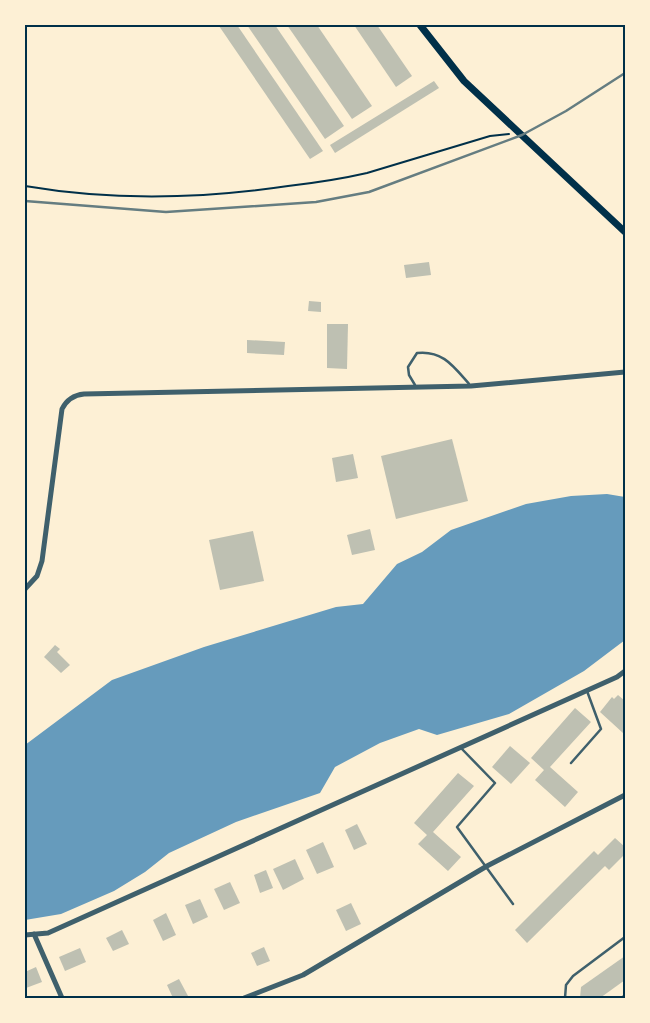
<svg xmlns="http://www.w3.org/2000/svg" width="650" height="1023" viewBox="0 0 650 1023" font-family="Helvetica,sans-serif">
<rect width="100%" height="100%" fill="#fdf0d5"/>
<!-- water -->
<polygon fill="#669bbc" points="607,494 625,497 625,640 584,671 509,714 437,735 419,729 380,743 335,767 320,793 236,822 169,853 145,872 114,891 61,914 25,920 25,745 112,680 204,647 336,607 363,604 397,564 422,552 451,530 526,504 571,496"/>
<!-- building -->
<g fill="#bec0b2">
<polygon points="221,25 237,25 323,151 310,159 219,26"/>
<polygon points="247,25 275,25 344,126 325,139"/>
<polygon points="287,25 317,25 372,106 352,119"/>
<polygon points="354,25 377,25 412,76 396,87"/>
<polygon points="434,81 439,88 335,153 330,145"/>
<polygon points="429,262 431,275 406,278 404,265"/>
<polygon points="309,301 321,302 321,312 308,311"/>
<polygon points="327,324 348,324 347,369 327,368"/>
<polygon points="247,340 285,342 284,355 247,353"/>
<polygon points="452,439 468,501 396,519 381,456"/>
<polygon points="353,454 358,478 336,482 332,458"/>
<polygon points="370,529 375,550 352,555 347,535"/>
<polygon points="253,531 264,581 220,590 209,540"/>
<polygon points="55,645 60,649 57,652 70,665 61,673 44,657"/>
<polygon points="618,695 625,701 623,733 600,712 612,697 614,699"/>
<polygon points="575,708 591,722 550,767 578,792 565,807 535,780 544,770 531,758"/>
<polygon points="510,746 530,763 511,784 492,767"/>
<polygon points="458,773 474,786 433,832 461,857 448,871 418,844 427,835 414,823"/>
<polygon points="357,824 367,844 354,850 345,830"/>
<polygon points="615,838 625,847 625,854 609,870 605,866 527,943 515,930 594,851 598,855"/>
<polygon points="323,842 334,867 317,874 306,850"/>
<polygon points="295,859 304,879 283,890 273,869"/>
<polygon points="266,870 273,888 260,893 254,875"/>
<polygon points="230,882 240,903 224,910 214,889"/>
<polygon points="200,899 208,917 193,924 185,905"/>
<polygon points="351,903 361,924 346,931 336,910"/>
<polygon points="166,913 176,935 163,941 153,920"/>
<polygon points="122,930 129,944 113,951 106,938"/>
<polygon points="264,947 270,961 257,966 251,953"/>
<polygon points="80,948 86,962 65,971 59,957"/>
<polygon points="625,956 625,980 600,998 580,998 581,987"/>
<polygon points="36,967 42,982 26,988 25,972"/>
<polygon points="179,979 188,996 173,998 167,985"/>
</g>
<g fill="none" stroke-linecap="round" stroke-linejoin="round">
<!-- path -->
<g stroke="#003049" stroke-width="2">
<path d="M 25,186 C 113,201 200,199 288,186 C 314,183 341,179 367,173 C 408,161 449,148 490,136 L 509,134"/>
<polyline points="621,998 625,995"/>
</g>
<!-- service -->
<g stroke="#3f606c" stroke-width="2.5">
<path d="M 415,385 L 409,375 L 408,367 L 417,353 C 443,350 454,367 470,385"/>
<polyline points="461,748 495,783 457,827 513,904"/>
<polyline points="571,763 601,729 587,691"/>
<polyline points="565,998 566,985 573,976 625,937"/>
</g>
<!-- minor -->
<g stroke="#3f606c" stroke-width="5">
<path d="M 25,589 L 37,576 L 42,561 L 62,409 C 67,399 74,395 84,394 L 471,386 L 625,372"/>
<polyline points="34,934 62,998"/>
<polyline points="25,935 48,933 617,677 625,671"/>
<polyline points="244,998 303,975 487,866 625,795"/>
</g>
<!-- secondary -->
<polyline stroke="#003049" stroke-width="7" points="420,25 464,81 625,232"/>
<!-- rail -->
<polyline stroke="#657d81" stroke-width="2.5" points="25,201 166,212 316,202 369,192 522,135 566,111 625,73"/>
</g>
<!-- border -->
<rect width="650" height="1023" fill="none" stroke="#fdf0d5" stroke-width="52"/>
<rect x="26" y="26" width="598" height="971" fill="none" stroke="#003049" stroke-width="2"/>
</svg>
